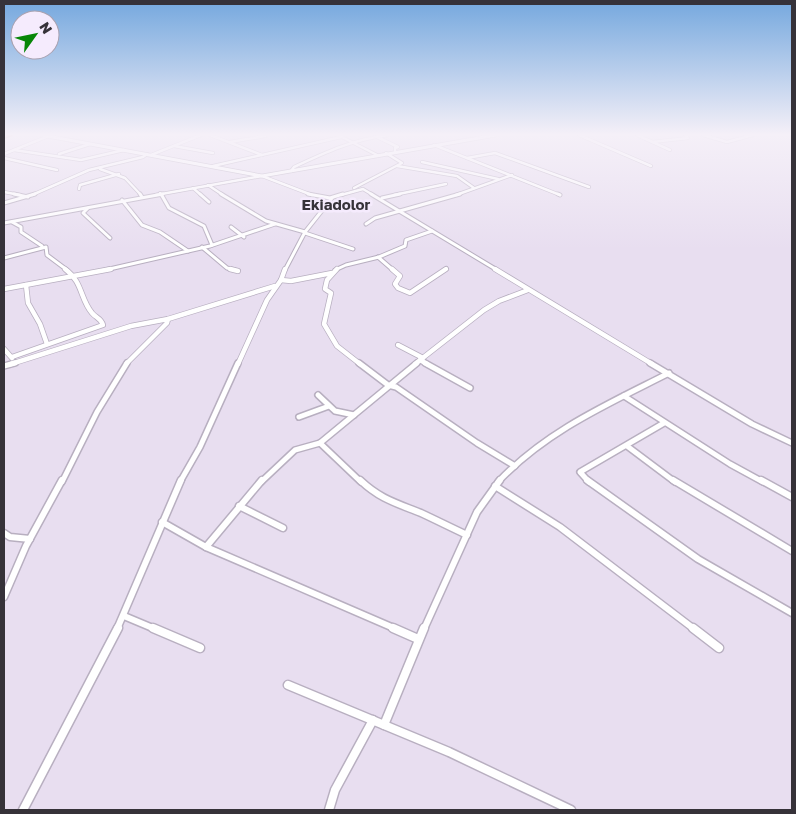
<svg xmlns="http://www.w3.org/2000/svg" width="796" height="814" viewBox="0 0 796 814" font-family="'Golos Text',sans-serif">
<rect width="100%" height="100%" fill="#e8def0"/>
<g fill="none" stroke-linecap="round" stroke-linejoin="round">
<defs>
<g id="minor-far5">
<polyline points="210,135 262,155"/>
<polyline points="579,135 651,166"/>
<polyline points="637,135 670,150"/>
<polyline points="703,135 727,142 753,135"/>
<polyline points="340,136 377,155"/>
<polyline points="377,137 398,147 395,148 395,151"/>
<polyline points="230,142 265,136"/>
<polyline points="652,142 688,138 685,135"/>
<polyline points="434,145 560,195"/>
<polyline points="174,146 213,153"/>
<polyline points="14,150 81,160 124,150"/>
<polyline points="4,154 51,135"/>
<polyline points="59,154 90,144"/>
<polyline points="151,155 201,135"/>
<polyline points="4,158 57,170"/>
<polyline points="467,158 495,153 589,187"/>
<polyline points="422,162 498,179"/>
<polyline points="213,166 341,137"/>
<polyline points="397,166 457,176 474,188"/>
<polyline points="100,169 125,178 141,195"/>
<path d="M 291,171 L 294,167 C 326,152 354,139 389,135"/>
<polyline points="208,185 223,195"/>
<polyline points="193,188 201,195"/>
<polyline points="354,188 402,163 386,153"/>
<polyline points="79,189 80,185 119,174"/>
<polyline points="4,192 20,195"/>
<polyline points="160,193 161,195"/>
<polyline points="32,195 89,170 143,157 147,154"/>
<polyline points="156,195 262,176 312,195"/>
<polyline points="341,195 363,189 373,195"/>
<polyline points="394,195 446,184"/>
<polyline points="456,195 512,175"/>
</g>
<g id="minor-far4">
<polyline points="14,194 28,197"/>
<polyline points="140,194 142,197"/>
<polyline points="161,194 169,208 204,226 212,245"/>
<polyline points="200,194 209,202"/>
<polyline points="221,194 266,221 305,232"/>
<polyline points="308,194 330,198 343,194"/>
<polyline points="371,194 497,270"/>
<polyline points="558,194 560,195"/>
<polyline points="382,198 400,194"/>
<polyline points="122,200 142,225 160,232 188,251"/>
<polyline points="4,203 35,194"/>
<polyline points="88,208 83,213 110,238"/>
<polyline points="12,222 21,227 21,232 42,246"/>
<polyline points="4,223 163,194"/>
<polyline points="366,224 375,218 460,194"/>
<polyline points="231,227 244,237"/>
<polyline points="305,233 353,249"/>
<polyline points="202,247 227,268 235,270"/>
<polyline points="378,257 393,270"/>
<polyline points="4,258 46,247 47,255 67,270"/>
<polyline points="105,270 210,246 275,224"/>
<polyline points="285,270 305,232 332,198"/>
<polyline points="335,270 346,265 379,257 405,246 406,240 432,231"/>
<polyline points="444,270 446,269"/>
</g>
<g id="minor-far3">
<polyline points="230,269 238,271"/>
<polyline points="337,269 327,280 325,289 331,293 324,324 337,346 360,364"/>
<polyline points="392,269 400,276 395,284 398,288 410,293 446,269"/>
<polyline points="495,269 652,364"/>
<polyline points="281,280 291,281 332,273"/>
<polyline points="26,285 28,303 40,324 47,344"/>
<polyline points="4,289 111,269"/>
<polyline points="168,319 275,286"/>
<polyline points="398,345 423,358"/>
<polyline points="4,349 12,358"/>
<path d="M 12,357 L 103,325 C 101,318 96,318 92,313 C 80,299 83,282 65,269"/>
<polyline points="420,360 427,364"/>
<polyline points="11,364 131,326 168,319 167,323 126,364"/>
<polyline points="238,364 267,300 281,280 285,269"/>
<polyline points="415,364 484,310 499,301 528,290"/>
</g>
<g id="minor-far2">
<polyline points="359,363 388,385 396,387 477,443 515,466"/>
<polyline points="425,363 470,388"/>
<polyline points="650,363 752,424 792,443"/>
<polyline points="4,366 15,363"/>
<polyline points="318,395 335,411 354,415"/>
<polyline points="624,396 730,464 763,482"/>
<polyline points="299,417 329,406"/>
<polyline points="320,443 361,482"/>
<polyline points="627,446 675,482"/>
<polyline points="62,482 97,412 127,363"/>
<polyline points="180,482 200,447 238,363"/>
<polyline points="261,482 295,450 320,443 417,363"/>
<path d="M 498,482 C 546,431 608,404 669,373"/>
<polyline points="589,482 580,472 664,423"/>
</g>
<g id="minor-far1">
<path d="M 360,480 C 380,499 396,503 421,513 C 436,520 452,528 467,535"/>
<polyline points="587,480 698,559 792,613"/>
<polyline points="673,480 792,551"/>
<polyline points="761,480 792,497"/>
<polyline points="495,486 560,527 694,629"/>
<polyline points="239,506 283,528"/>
<polyline points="162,522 206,547 396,629"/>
<polyline points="4,533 10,537 30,539"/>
<polyline points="206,547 262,480"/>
<polyline points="4,597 26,546 62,480"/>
<polyline points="124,616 155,629"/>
<polyline points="117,629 181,480"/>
<polyline points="424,629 477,512 500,480"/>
</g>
<g id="minor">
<polyline points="153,628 200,648"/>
<polyline points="393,628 418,639"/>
<polyline points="693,628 719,648"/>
<polyline points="288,685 449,752 571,810"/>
<polyline points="384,725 424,628"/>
<polyline points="23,810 118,628"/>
<polyline points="329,810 335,790 373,720"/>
</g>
<polyline id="tertiary" points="42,135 262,176 496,135"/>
<polygon id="trunk" points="6,135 12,135 4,138 4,136"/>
</defs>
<!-- minor-far5 casing -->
<use href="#minor-far5" stroke="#b8afc0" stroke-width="4"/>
<!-- minor-far4 casing -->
<use href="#minor-far4" stroke="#b8afc0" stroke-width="5"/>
<!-- minor-far3 casing -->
<use href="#minor-far3" stroke="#b8afc0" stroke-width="6"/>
<!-- minor-far2 casing -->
<use href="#minor-far2" stroke="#b8afc0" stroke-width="8"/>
<!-- minor-far1 casing -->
<use href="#minor-far1" stroke="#b8afc0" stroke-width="9"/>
<!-- minor casing -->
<use href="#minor" stroke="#b8afc0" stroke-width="11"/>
<!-- tertiary casing -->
<use href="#tertiary" stroke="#b8afc0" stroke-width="4.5"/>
<!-- trunk casing -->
<use href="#trunk" stroke="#af6a54" stroke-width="2"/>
<!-- minor-far5 -->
<use href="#minor-far5" stroke="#fff" stroke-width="2.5"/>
<!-- minor-far4 -->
<use href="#minor-far4" stroke="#fff" stroke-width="3"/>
<!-- minor-far3 -->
<use href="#minor-far3" stroke="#fff" stroke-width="4.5"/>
<!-- minor-far2 -->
<use href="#minor-far2" stroke="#fff" stroke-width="5"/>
<!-- minor-far1 -->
<use href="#minor-far1" stroke="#fff" stroke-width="6"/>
<!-- minor -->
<use href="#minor" stroke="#fff" stroke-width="8"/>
<!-- tertiary -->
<use href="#tertiary" stroke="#fff" stroke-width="3"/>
<!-- trunk -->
<use href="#trunk" fill="#f3a082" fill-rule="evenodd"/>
</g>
<!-- sky -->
<linearGradient id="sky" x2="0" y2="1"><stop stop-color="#75a8de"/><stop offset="0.54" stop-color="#f5f0f8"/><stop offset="1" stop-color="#f5f0f8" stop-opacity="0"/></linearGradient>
<rect width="796" height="249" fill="url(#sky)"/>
<g text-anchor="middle" stroke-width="5" stroke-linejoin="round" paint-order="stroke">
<!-- far-quarter labels -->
<g font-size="15" font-weight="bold" fill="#363239" stroke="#f5ebfd">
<text x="336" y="210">Ekiadolor</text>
</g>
</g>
<!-- border -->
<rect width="796" height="814" fill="none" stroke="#363239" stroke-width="10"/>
<!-- north arrow -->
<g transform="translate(35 35) rotate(57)"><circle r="24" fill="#f5ebfd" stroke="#a9a1af"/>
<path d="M0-4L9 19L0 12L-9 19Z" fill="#078607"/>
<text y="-8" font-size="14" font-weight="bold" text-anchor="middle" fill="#363239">N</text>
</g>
</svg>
